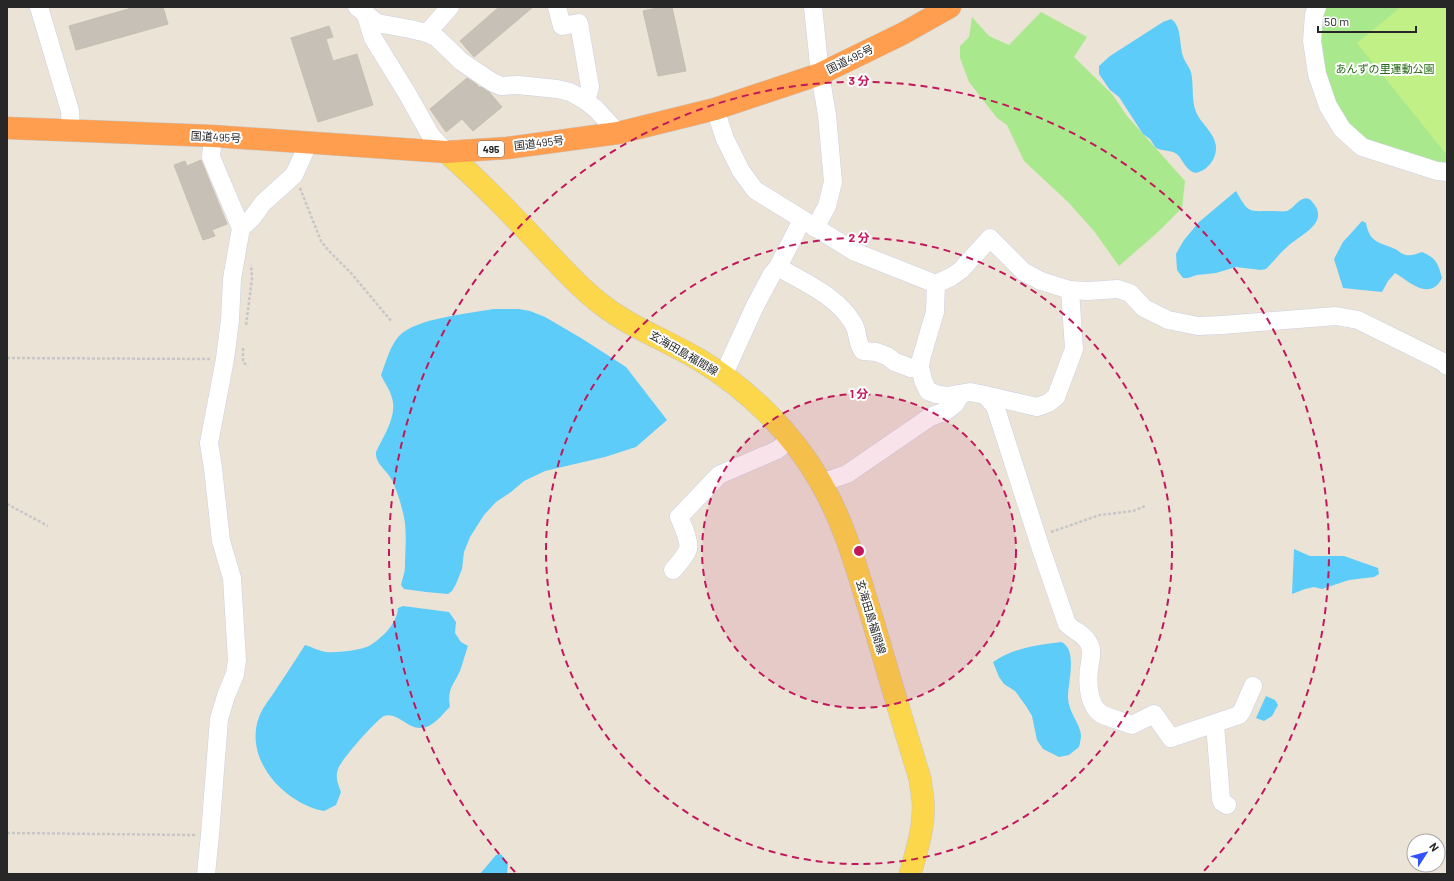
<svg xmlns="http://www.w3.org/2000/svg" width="1454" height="881" viewBox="0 0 1454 881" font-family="Barlow,'Noto Sans JP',sans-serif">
<rect width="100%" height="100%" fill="#ebe3d6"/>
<!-- green -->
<g fill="#aae88d">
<polygon points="1325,7 1447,7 1447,166 1385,149 1355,133 1328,92 1319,23"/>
<polygon points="1041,12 1087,37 1074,57 1112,94 1127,116 1185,181 1182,208 1158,232 1119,266 1094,231 1068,202 1024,161 1007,125 997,118 969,82 960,58 960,46 969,37 972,17 989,36 1009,45"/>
</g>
<!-- pitch -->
<polygon fill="#c1f087" points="1401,7 1447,7 1447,153 1446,154 1357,43"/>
<!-- water -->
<g fill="#5eccf8">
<path d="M 1171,19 C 1182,26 1179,44 1183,56 C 1184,61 1189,66 1191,72 C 1194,85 1191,99 1196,112 C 1201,124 1214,132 1216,146 C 1217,157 1209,169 1199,172 C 1190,176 1183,162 1179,156 C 1172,149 1165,152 1156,148 L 1150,139 L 1143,134 L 1119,97 L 1110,90 L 1099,74 L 1099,66 L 1110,56 L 1163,22 Z"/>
<path d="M 1236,191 C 1249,214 1248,211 1272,211 C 1276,211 1283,212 1287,211 C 1296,207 1304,189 1314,204 C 1329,224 1299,235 1287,247 C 1280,253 1273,262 1266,269 L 1261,270 L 1236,267 L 1216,273 L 1197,275 L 1188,278 L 1183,278 L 1177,270 L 1176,254 L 1184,240 L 1199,222 Z"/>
<path d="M 1362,221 L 1366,223 C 1370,244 1380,242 1395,249 C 1398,250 1400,253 1403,254 C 1409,257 1416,254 1422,252 C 1436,258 1438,263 1442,278 C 1441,280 1439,284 1436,286 C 1423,296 1407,280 1395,273 L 1388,281 L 1382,292 L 1343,288 L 1334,259 L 1343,242 Z"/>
<path d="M 493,309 L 519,309 L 530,311 L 545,317 L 581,338 L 626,367 L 667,420 L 636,447 L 605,457 L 545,471 L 524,481 L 511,492 L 496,502 L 484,515 L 470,537 L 464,552 L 462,569 L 456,584 L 452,591 L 448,594 L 426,592 L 404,589 L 401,585 C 402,579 405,573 405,567 C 405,548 408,528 402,509 C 400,500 396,489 392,480 C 387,470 375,464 376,452 C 384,435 399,414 391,395 C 389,388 384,382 381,375 C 386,362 390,346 399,336 C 416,318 468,314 493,309 Z"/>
<polygon points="1294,549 1310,556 1344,556 1378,568 1379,574 1374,577 1349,580 1322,589 1314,587 1305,589 1292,594"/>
<path d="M 403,606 L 449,612 L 456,622 L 455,633 L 461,642 L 468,646 C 465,654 463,663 460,671 C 453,686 447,689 450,707 C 444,712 439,720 432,724 C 411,738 401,711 384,716 C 377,719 340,761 338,769 C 335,778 338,784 341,792 L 336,805 L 324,811 C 320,810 314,809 310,807 C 276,793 245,755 259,717 C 262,709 268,701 273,694 C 284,677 295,661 305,645 C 312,647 319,651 326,652 C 336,653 361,650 369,646 C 382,638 397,624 398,608 Z"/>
<path d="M 1061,642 C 1078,648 1068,683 1068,697 C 1068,712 1080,723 1081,735 C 1081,739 1080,743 1079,747 L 1069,755 L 1059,757 L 1043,749 L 1037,740 L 1032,716 L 1026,706 L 1015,691 L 1004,684 L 999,677 L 993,662 C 1013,648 1038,645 1061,642 Z"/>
<polygon points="1266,696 1275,700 1278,705 1272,716 1264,721 1256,718"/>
<polygon points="501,854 508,863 507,874 480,874 496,855"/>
</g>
<!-- building -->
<g fill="#c6c0b7" stroke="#c6bfb0">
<polygon points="135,7 163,7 168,24 76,50 69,26"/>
<polygon points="499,7 533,7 474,57 460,41"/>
<polygon points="661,7 672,7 686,71 658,76 643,11"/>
<polygon points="329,26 333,37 326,39 333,61 357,54 373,105 318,122 291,38"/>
<polygon points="467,78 476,84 480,88 481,87 489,92 502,107 473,131 462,119 446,132 430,109"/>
<polygon points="201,160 227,224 212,230 215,236 203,240 174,165 185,161 187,166"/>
</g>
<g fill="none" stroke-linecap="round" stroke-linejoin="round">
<defs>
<g id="minor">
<polyline points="39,7 70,111 71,131"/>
<polyline points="357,7 377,23 410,29 427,33 437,38 462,62 492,82 501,86 518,85 557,89 570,92 586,101 596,109 618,133"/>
<polyline points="557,7 562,26 579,23 590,87 586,101"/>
<polyline points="813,7 820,74 827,115 833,182 827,206 815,228"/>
<polyline points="1317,7 1314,15 1312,41 1317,74 1328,106 1342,129 1362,147 1437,171 1447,172"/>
<polyline points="365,12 373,38 408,95 431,136 446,152"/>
<polyline points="427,33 450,7"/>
<polyline points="715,109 725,139 741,171 755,190 855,252 936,284 951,277 961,270 990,238 1024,272 1041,281 1070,290 1088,291 1118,289 1130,293 1144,308 1168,320 1198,326 1222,325 1336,316 1358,320 1443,362 1447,366"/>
<polyline points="213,136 211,157 241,228"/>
<path d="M 778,267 C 805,283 836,295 853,323 C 859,332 856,343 863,351 L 876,352 L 887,356 L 895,362 L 911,368 L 920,367"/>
<path d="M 936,284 L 935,312 L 921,359 L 920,367 L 923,380 L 928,391 L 936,394 L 947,396 L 970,392 L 985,395 L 995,406 L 1040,546 L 1067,624 C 1074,631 1084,634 1088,642 C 1093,649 1091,656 1090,663 C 1087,677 1087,703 1100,713 C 1105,717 1125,722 1132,725 L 1154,714 L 1171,738 L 1239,715 L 1242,711 L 1253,686"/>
<polyline points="723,376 755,306 772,274 778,267 802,220"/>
<polyline points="985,395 1037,407 1048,403 1056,397 1074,349 1070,290"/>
<polyline points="821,483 847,474 930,417 946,411 955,404 961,394"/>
<path d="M 673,570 C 678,564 686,556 688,549 C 690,541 682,524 679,517 L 719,475 L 777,450 L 791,439"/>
<polyline points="1215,724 1221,799 1222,802 1227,805"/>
<polyline points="206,874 210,835 219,719 226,696 235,674 237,660 232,578 221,541 213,468 209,443 225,359 230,320 232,279 241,228 252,218 263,203 294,175 309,142"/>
</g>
<path id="major" d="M 446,152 C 482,183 515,218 548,253 C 565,271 582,290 601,304 C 630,327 666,340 698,359 C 748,389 792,432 821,483 C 846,526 858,574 873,621 C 888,674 904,726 920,779 C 921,786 922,793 923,800 C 925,826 917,850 910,874"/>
<polyline id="highway" points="7,128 213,136 446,152 507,148 618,133 715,109 820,74 902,34 950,7"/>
</defs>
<!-- minor casing -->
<use href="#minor" stroke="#cccfe2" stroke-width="19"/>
<!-- major casing -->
<use href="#major" stroke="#c7c7c7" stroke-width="23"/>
<!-- highway casing -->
<use href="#highway" stroke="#c7c7c7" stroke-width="23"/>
<!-- path -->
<g stroke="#c7c7c7" stroke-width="2.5" stroke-dasharray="3 2" stroke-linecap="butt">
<polyline points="300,188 321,241 328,250 351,273 392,322"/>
<polyline points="246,325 252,279 251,265"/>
<polyline points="243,348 243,362 248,366"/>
<polyline points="7,358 210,359"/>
<polyline points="7,504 48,526"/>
<polyline points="1051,532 1100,515 1133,511 1145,506"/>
<polyline points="7,833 196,835"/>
</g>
<!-- minor -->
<use href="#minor" stroke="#fff" stroke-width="18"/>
<!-- major -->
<use href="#major" stroke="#fcd64b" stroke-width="22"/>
<!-- highway -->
<use href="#highway" stroke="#ff9e4e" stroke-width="22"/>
</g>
<!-- distance rings -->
<circle cx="859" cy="551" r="157" fill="#c2185b" fill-opacity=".12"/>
<g fill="none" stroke="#c2185b" stroke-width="2" stroke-dasharray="7 5">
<circle cx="859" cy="551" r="157"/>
<circle cx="859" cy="551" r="313"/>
<path d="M515 872A470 470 0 1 1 1203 872"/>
</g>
<g text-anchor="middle" stroke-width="4" stroke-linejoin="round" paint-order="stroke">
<!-- shield labels -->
<rect fill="#fff" stroke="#686868" stroke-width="1" x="478" y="141" width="26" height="16" rx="3"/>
<g font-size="10" font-weight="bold" fill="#272727">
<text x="491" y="153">495</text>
</g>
<!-- street labels -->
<g font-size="11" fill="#272727" stroke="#fff">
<text transform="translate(850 59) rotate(-26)" y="4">国道495号</text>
<text transform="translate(216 137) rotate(3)" y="4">国道495号</text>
<text transform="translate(539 143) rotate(-7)" y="4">国道495号</text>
<text transform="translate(684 353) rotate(30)" y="4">玄海田島福間線</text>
<text transform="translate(871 617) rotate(73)" y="4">玄海田島福間線</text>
</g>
<!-- park labels -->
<g font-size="11" fill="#236813" stroke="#fff">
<text x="1385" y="73">あんずの里運動公園</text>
</g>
</g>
<circle cx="859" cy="551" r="6" fill="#c2185b" stroke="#fff" stroke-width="2"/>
<g font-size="12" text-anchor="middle" font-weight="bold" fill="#c2185b" stroke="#fff" stroke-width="4" stroke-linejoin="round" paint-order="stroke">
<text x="859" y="85">3 分</text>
<text x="859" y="242">2 分</text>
<text x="859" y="398">1 分</text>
</g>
<!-- border -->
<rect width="1454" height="881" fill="none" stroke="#272727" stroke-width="16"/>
<!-- north arrow -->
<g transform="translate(1426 853) rotate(54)"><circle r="19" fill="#ffffff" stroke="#a9a9a9"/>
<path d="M0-3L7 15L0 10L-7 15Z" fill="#3052ff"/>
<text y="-6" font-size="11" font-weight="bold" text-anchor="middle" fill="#272727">N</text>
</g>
<!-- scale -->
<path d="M1318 26v6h98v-6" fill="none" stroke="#272727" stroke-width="2"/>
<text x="1324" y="26" font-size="12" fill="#272727" stroke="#ffffff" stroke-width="3" paint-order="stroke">50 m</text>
</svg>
